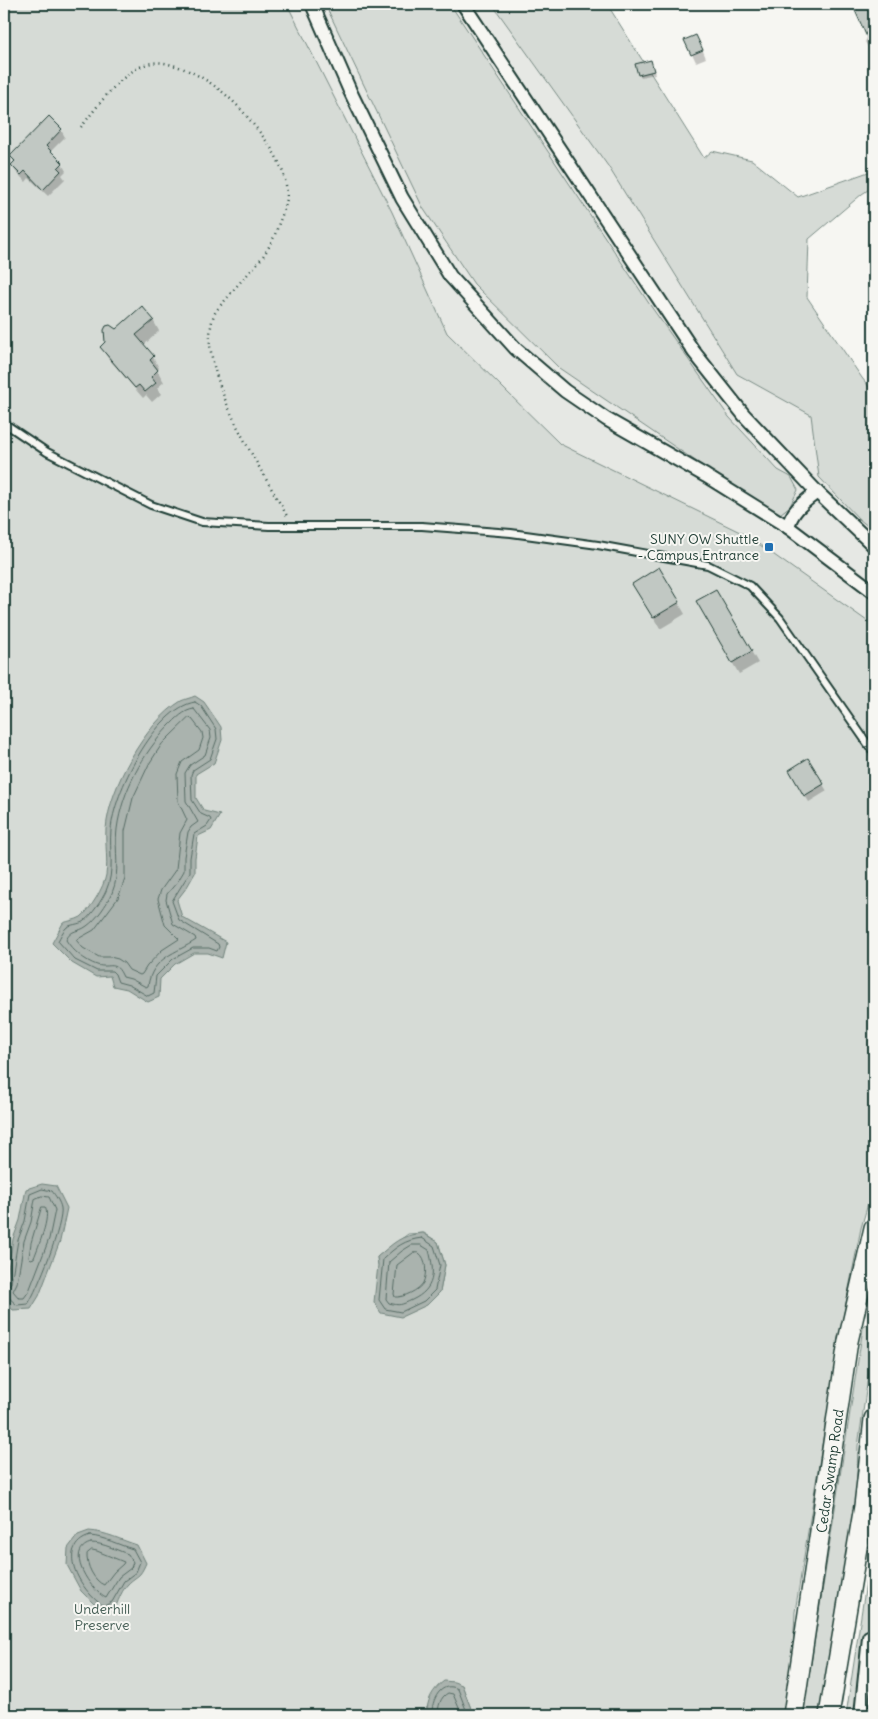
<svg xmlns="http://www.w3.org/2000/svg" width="878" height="1719" viewBox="0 0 878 1719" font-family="Delius,sans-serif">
<rect width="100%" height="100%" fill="#f6f6f2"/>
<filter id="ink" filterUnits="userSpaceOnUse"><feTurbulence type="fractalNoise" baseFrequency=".02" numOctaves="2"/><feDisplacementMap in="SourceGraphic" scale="10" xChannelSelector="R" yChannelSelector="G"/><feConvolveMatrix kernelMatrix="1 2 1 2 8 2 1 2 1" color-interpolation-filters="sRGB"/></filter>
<g filter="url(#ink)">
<!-- built -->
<polygon fill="#e6e8e4" points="173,4 592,4 874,436 874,686 573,519"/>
<!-- green -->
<g fill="#d6dbd6" stroke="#7a8c85" fill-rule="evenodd">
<path d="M 4,4 L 287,4 L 392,212 L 447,333 L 560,444 L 746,535 L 874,626 L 874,1183 L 861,1228 L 841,1328 L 795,1612 L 792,1670 L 784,1715 L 484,1715 L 473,1714 L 462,1685 L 426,1708 L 427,1715 L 4,1715 L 4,1699 L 8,1688 L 4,1682 ZM 424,1233 L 438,1242 L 445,1265 L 440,1292 L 378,1265 L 377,1257 L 408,1234 Z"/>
<polygon points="325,4 450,4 650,305 729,417 778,470 791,477 798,490 790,506 780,514 766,509 559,368 474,284 423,208"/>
<polygon points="492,4 607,4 704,158 712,151 752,160 798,197 874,170 874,186 862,194 809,239 807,297 862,378 874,393 874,531 859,519 819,477 811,415 737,374 608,166"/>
<polygon points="869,1323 874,1325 874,1336 858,1446 856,1497 822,1715 803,1715 863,1328 865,1325"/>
<polygon points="874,1530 873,1639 869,1637 862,1638 854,1715 846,1715"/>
</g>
<!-- water -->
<g fill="#aab3ae" stroke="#72847d">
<path d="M 195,696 L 204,702 L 217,721 L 221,727 L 222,740 L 214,763 L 196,774 L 196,798 L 204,811 L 220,815 L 211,830 L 198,836 L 195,858 L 195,873 L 187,887 L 177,900 L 182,917 L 226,942 L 222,958 L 208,953 L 194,953 L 175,964 L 160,979 L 159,997 L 148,1002 L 127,989 L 113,986 L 110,976 L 96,977 L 72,963 L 52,943 L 63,923 C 68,921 76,920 81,917 C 90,910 104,887 106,875 C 108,860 105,845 106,829 C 109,788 145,723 181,701 C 185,699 191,698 195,696 Z"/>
<polygon points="42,1184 56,1186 67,1208 60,1241 39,1296 31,1309 13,1310 6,1302 6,1281 13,1239 20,1220 26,1189"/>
<path d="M 423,1233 L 438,1242 L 445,1265 L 440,1292 L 427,1305 L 401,1317 L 381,1313 L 374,1302 L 378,1265 L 377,1257 C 394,1243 400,1235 423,1233 Z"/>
<path d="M 89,1531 C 106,1532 121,1540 137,1545 L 146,1563 C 139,1579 138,1574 128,1584 C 122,1590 119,1599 116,1606 L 102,1612 L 81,1591 L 67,1565 L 68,1548 L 78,1535 Z"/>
<path d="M 444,1681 L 454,1682 L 462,1685 L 473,1714 L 484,1715 L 427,1715 C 426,1701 433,1689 444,1681 Z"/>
</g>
<!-- shadow -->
<g fill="#0003">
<polygon points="862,4 874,4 874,51 869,49 865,42 868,35 855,7"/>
<polygon points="686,41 700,44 706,58 696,62"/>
<polygon points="651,61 655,74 641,77 639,74"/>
<polygon points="61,130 65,137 50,152 62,164 66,171 62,175 65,179 48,196 29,178 26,182 17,173 12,166 15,163 11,156"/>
<polygon points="153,320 159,331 143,346 153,357 159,368 157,370 164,382 157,388 161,394 152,402 146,395 143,398 108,358 101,347 117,330"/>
<polygon points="659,569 685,614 660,629 634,584"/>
<polygon points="716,591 758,663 739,674 697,602"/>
<polygon points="808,760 827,791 809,802 790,771"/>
</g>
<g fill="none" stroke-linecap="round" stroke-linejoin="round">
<!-- shore -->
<g stroke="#576c65" stroke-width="1">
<path d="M 195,702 L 201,706 L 216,729 L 217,739 L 210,759 L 193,770 L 191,775 L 192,800 L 201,814 L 210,818 L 211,820 L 207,826 L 194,834 L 190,858 L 190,872 L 172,901 L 179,920 L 218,944 L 219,947 L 217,951 L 209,948 L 193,948 L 173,959 L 156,976 L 154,993 L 148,996 L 129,985 L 118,982 L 115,974 L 112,971 L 97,971 L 75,960 L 58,941 C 60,937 63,931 66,928 C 70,924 79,925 84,921 C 92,915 102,900 106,891 C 115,871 109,851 111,830 C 113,794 155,708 195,702 Z"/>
<path d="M 194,709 L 210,730 L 211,738 L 205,755 L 190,765 L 185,773 L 186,801 L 198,822 L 191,827 L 188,832 L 184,857 L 184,871 L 178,881 L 167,894 L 166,900 L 173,924 L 195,937 L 196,940 C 177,953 152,957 148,986 L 146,987 L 131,979 L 123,977 C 115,959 111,969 97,965 C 85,961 72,950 66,940 C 72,928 78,933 87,926 C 97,919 107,904 112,893 C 121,872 114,851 117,829 C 122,791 143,753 169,726 C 176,719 184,710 194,709 Z"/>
<polygon points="189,718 192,719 202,732 203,738 199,750 182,762 177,774 178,801 187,820 180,833 176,869 161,890 158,899 165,925 179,939 162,950 147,966 142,974 140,975 129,970 124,963 118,959 110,957 99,957 83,948 76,940 94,930 118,898 125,879 125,831 133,798 149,764 162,744"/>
<polygon points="42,1196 49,1197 55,1210 49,1239 29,1291 24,1298 19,1298 13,1291 17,1283 24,1241 31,1222 35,1199"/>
<path d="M 42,1207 L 45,1207 C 51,1217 38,1247 34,1258 L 31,1259 L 29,1257 L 31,1243 Z"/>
<path d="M 422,1238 L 434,1246 L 440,1265 L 435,1290 L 424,1301 L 401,1312 L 385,1309 L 379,1300 L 383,1259 C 396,1247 404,1240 422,1238 Z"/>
<path d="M 412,1245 L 421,1245 L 429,1250 C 435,1273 435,1289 412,1300 C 401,1305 400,1306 389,1303 L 386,1299 L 389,1262 L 402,1251 Z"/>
<path d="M 419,1253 C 427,1258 427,1274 423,1283 C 419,1290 403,1298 395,1297 L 394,1294 L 397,1265 L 413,1253 Z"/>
<path d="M 4,1287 L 8,1286 L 11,1283 L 18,1240 L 25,1221 L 30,1194 L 42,1189 L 52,1191 C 55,1195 60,1202 61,1208 C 64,1223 37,1291 28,1304 L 17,1305 L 8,1297 L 4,1296"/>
<path d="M 90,1536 C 105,1537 118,1545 133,1549 L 140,1562 L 136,1572 L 124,1581 L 112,1602 L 104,1606 C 83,1594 53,1547 90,1536 Z"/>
<path d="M 91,1543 C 104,1543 116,1550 128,1554 L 133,1562 L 131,1568 L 119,1577 L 106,1598 C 91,1591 63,1550 91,1543 Z"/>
<path d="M 92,1550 L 97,1551 L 124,1562 L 123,1564 L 114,1572 L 104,1585 C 94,1581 86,1565 87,1554 Z"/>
<path d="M 432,1715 C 431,1700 441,1680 458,1689 L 468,1715"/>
<path d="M 438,1715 C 438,1707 440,1697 448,1693 L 453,1694 L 462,1715"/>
</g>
</g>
<!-- building -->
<g fill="#c1c8c3" stroke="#1f3d34">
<polygon points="859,4 874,4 874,53 853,6"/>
<polygon points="696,35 703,50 691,55 684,40"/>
<polygon points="651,60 654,71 638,75 635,64"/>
<polygon points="49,116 62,129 46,146 63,163 58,168 61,171 43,190 25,171 21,175 11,165 15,161 10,156"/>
<polygon points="142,306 154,320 136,335 154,356 150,360 158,370 151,377 156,383 145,392 139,385 135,388 100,347 105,342 104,330 106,326 110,325 116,329"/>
<polygon points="659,567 680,602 653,618 632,584"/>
<polygon points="716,590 752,651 732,663 696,601"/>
<polygon points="808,758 824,784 804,796 789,770"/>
</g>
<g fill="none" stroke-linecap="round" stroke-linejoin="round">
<defs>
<polyline id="service" points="4,423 47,452 151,505 202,522 269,526 422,526 511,533 598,545 708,565 750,586 780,618 874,753"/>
<g id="minor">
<polyline points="312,4 350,91 402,198 450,276 516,349 565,391 606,419 706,476 788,527 874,592"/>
<polyline points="463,4 694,352 744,415 817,492 874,546"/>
<path d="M 788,527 C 792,510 804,502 817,492"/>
<polyline points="861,1715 869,1637"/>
</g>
<g id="primary">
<polyline points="793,1715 848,1341 874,1228"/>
<polyline points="829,1715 864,1506 874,1419"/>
</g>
</defs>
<!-- service casing -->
<use href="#service" stroke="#1f3d34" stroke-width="10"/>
<!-- minor casing -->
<use href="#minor" stroke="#1f3d34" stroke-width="16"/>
<!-- primary casing -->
<use href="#primary" stroke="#1f3d34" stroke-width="22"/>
<!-- path -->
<path stroke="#1f3d34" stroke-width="2.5" stroke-dasharray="1 4" stroke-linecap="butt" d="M 81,127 C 100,104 130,57 164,63 C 200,70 232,96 253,124 C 271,146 287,168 287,198 C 286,206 282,215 279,223 C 275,236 269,249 260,260 C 250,273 238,283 228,297 C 224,302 217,308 214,315 C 211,322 209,337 210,345 C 217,403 259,465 287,516"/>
<!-- service -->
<use href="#service" stroke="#f6f6f2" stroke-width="6"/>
<!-- minor -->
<use href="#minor" stroke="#f6f6f2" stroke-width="12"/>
<!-- primary -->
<use href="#primary" stroke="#f6f6f2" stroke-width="19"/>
</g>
</g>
<!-- markers -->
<rect fill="#1f6fb2" stroke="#f6f6f2" stroke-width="2" x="764" y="542" width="10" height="10" rx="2.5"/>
<g text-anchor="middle" stroke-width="4" stroke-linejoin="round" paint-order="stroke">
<!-- poi labels -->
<g font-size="14" fill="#1f3d34" stroke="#f6f6f2" text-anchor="end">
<text x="759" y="544">SUNY OW Shuttle<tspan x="759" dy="16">- Campus Entrance</tspan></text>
</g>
<!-- street labels -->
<g font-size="14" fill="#1f3d34" stroke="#f6f6f2">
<text transform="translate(830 1471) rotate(-82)" y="5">Cedar Swamp Road</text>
</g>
<!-- park labels -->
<g font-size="14" fill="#445d54" stroke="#f6f6f2">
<text x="102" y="1614">Underhill<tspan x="102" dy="16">Preserve</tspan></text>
</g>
</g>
<!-- margin -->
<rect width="878" height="1719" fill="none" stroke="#f6f6f2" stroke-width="20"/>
<rect x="10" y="10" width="858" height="1699" fill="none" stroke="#1f3d34" stroke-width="2" filter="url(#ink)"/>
</svg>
